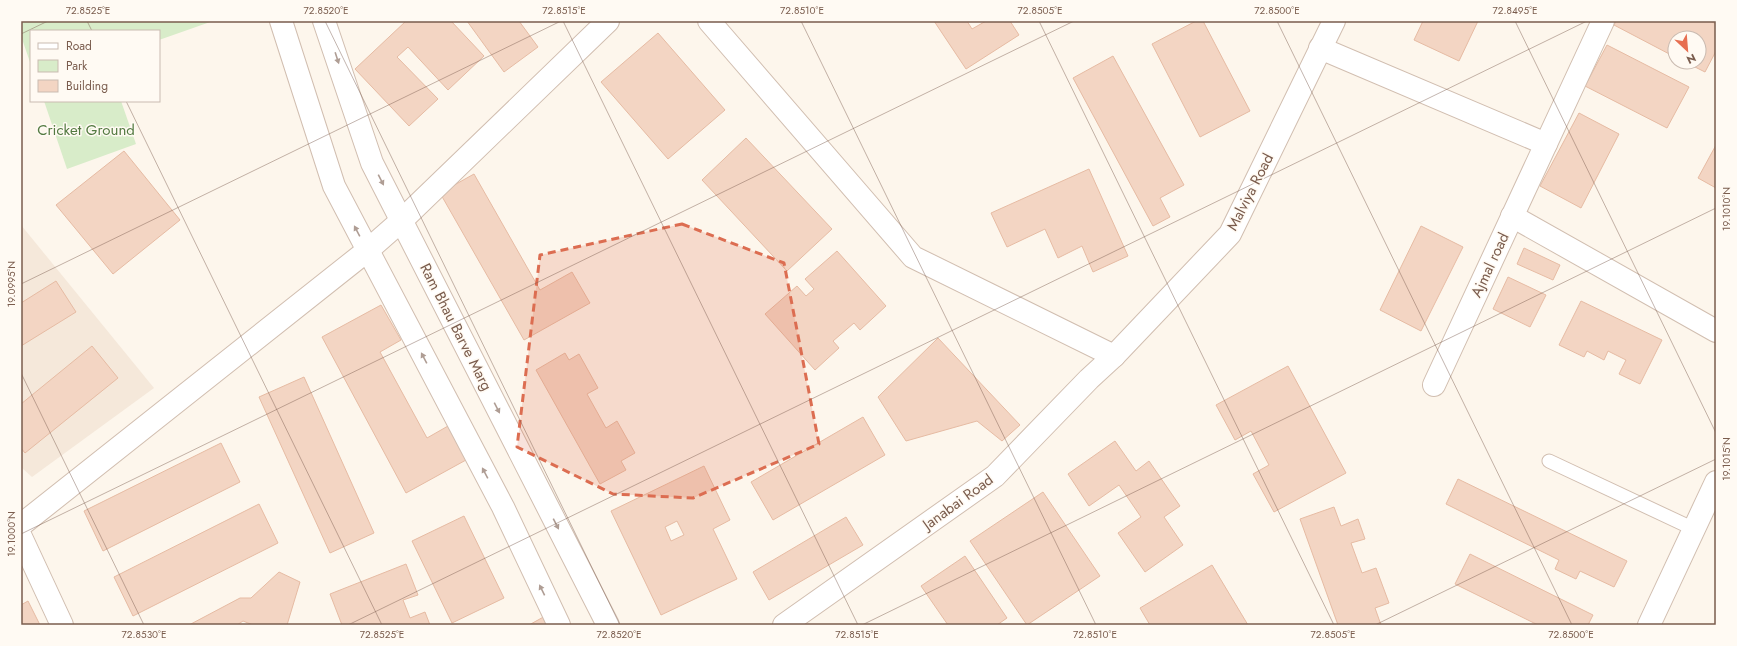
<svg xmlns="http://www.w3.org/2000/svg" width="1737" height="646" viewBox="0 0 1737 646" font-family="Jost,sans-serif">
<rect width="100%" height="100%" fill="#fdf6ec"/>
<!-- residential -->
<polygon fill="#f5e8da" points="21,225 154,388 32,477 21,467"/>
<!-- green -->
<g fill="#d8ecc9">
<polygon points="21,21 213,21 159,40 159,31 31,31 31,65 21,36"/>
<polygon points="44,101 121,101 136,144 67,169"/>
</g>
<!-- building -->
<g fill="#f3d5c3" stroke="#e6bba3" fill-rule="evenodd">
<polygon points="406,21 451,21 484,56 448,90 408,47 397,57 438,99 409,126 355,69"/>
<polygon points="467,21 519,21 538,47 504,72"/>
<polygon points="934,21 967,21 972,29 986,21 1010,21 1019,35 966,69"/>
<polygon points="1196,21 1203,21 1250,111 1200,137 1152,44"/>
<polygon points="1423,21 1478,21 1459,61 1414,40"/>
<polygon points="1616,21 1710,21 1716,24 1716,51 1705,72 1685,62 1699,62 1699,38 1675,38 1675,57 1614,25"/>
<polygon points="658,33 725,110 668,159 601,82"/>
<polygon points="1607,45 1689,87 1667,128 1585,86"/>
<polygon points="1113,56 1184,185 1160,198 1170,217 1153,226 1073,78"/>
<polygon points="1579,113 1619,134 1581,208 1540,186"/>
<polygon points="746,138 832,229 787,271 702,180"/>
<polygon points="1716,145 1716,188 1698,178"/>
<polygon points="124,151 180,220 113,274 56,205"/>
<polygon points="1089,169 1128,256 1093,272 1082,246 1058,258 1045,229 1007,247 991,213"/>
<polygon points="474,174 540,290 572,272 590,303 524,340 440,193"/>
<polygon points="1421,226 1463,247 1421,331 1380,310"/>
<polygon points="1524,248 1560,265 1553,280 1517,264"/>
<polygon points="837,251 886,306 860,330 854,323 833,341 839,348 815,370 765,314 797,286 806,296 814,289 805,279"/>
<polygon points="1508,277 1546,295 1530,327 1493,309"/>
<polygon points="56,281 76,312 21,346 21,303"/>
<polygon points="1581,301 1662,340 1640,384 1619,374 1626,360 1608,351 1604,360 1587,351 1584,357 1559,345"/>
<polygon points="381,305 401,340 380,352 427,438 448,426 466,460 406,493 322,337"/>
<polygon points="938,338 1020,425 1002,441 977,421 906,441 878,397"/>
<polygon points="92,346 118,378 25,453 21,448 21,404"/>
<polygon points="565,353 569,360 579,354 598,388 587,394 606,428 617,421 635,453 621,461 626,470 600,484 536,370"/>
<polygon points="1288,366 1346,473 1274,512 1253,474 1269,465 1251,431 1235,440 1216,405"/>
<polygon points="304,377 374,533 330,553 259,397"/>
<polygon points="863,417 885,455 773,520 751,482"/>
<polygon points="1115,441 1136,471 1149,461 1180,506 1164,517 1183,545 1145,572 1118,533 1141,517 1119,485 1089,506 1068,474"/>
<polygon points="221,443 240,482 103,551 84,511"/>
<path d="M 704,466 L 730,520 L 713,529 L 737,579 L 661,615 L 611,511 ZM 677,521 L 684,535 L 671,541 L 665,527 Z"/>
<polygon points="1458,479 1627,561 1614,587 1580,571 1576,579 1555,569 1559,560 1446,504"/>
<polygon points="1043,492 1100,576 1027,625 970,541"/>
<polygon points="259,504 278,543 133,616 114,577"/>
<polygon points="1334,507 1341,526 1358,519 1365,539 1351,543 1362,573 1376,568 1389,603 1375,608 1381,625 1338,625 1300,519"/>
<polygon points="464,516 504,598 452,623 412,541"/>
<polygon points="846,517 863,545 769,600 753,572"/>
<polygon points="1470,554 1593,615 1588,625 1538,625 1455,584"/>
<polygon points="965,556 1007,618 997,625 948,625 921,586"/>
<polygon points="406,564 418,595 403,600 410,618 425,612 430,625 342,625 330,594"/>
<polygon points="1212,565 1248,625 1150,625 1140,608"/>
<polygon points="279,572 300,582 287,625 253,625 243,621 237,625 189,625 240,598 251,598"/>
<polygon points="28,601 40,625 21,625 21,605"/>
<polygon points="547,615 552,625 529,625"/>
</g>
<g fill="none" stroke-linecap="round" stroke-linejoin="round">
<defs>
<polyline id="service" points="1549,461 1694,529"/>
<g id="minor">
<polyline points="709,21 913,257 1114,356"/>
<polyline points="1320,48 1546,144"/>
<polyline points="1512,216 1716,331"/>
<polyline points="1434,385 1603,21"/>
<polyline points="21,525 368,250 401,221 608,21"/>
<polyline points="21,537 62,625"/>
<polyline points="784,625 995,476 1089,379 1114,356 1230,234 1334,21"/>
<polyline points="1649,625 1716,482"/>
</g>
<g id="tertiary">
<polyline points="281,21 334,186 503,507 559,625"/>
<polyline points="324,21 372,163 608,625"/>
</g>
</defs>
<!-- service casing -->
<use href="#service" stroke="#d1beb0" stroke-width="15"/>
<!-- minor casing -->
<use href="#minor" stroke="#d1beb0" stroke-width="24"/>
<!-- tertiary casing -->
<use href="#tertiary" stroke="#d1beb0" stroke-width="24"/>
<!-- service -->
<use href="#service" stroke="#fff" stroke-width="13"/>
<!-- minor -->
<use href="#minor" stroke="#fff" stroke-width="22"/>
<!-- tertiary -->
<use href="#tertiary" stroke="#fff" stroke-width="22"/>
</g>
<!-- one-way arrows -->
<defs><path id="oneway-solid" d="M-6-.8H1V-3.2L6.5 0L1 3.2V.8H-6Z"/></defs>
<g fill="#af9d94">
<use href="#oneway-solid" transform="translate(337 58) rotate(72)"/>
<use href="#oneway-solid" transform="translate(381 180) rotate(63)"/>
<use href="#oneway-solid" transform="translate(357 231) rotate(-118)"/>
<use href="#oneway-solid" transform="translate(424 358) rotate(-118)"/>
<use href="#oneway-solid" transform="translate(497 408) rotate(63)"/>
<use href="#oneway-solid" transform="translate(485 473) rotate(-118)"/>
<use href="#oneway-solid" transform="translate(556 524) rotate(63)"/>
<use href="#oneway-solid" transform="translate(542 590) rotate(-116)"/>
</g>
<!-- marked area -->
<path fill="#dc6d51" fill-opacity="0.2" stroke="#dc6d51" stroke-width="3" stroke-dasharray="8 5" stroke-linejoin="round" d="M 682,224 L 784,263 L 819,444 L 693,498 L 613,494 L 517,447 L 540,255 Z"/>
<!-- ticks -->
<path fill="none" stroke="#7a5c4d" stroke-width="1" stroke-opacity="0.45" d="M 87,21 L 92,31M 325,21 L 620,625M 563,21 L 858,625M 801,21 L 1096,625M 1039,21 L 1334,625M 1277,21 L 1572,625M 1515,21 L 1716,433M 21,34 L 48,21M 126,101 L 382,625M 21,284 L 561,21M 21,373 L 144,625M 21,534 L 1074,21M 348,625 L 1587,21M 862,625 L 1716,208M 1375,625 L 1716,459"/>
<g text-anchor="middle" stroke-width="3" stroke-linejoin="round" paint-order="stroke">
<!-- park labels -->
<g font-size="15" fill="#537a41" stroke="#fffaf3">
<text x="86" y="135">Cricket Ground</text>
</g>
<!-- street labels -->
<g font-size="15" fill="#7a5c4d" stroke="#fffaf3">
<text transform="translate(1250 192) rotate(-63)" y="5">Malviya Road</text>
<text transform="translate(1490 265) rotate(-65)" y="5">Ajmal road</text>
<text transform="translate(456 327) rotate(63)" y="5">Ram Bhau Barve Marg</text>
<text transform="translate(958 502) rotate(-36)" y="5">Janabai Road</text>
</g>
</g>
<!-- border -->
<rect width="1737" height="646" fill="none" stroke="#fffaf3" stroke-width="44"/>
<!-- legend -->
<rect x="30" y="30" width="130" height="72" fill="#fffaf3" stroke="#cabbb1"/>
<rect x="38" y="43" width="20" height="6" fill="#ffffff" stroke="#cabbb1"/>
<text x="66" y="50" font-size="12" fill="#7a5c4d">Road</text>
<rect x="38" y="60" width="20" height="12" fill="#d8ecc9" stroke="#cabbb1"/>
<text x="66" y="70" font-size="12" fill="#7a5c4d">Park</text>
<rect x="38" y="80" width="20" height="12" fill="#f3d5c3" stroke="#cabbb1"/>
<text x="66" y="90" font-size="12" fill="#7a5c4d">Building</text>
<!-- north arrow -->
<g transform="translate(1687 50) rotate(154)"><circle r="19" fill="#fffaf3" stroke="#cabbb1"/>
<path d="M0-3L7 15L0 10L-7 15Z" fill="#e76f51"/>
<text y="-6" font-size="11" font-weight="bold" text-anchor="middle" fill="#7a5c4d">N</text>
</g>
<rect x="22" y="22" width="1693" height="602" fill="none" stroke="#7a5c4d" stroke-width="1.5"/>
<g font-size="10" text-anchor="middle" fill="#7a5c4d">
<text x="88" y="14">72.8525°E</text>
<text x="326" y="14">72.8520°E</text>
<text x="564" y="14">72.8515°E</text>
<text x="802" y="14">72.8510°E</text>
<text x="1040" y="14">72.8505°E</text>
<text x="1277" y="14">72.8500°E</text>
<text x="1515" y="14">72.8495°E</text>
<text transform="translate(1726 209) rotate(-90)" y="4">19.1010°N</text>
<text transform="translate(11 284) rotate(-90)" y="4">19.0995°N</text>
<text transform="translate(1726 459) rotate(-90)" y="4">19.1015°N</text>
<text transform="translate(11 534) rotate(-90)" y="4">19.1000°N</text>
<text x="144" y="638">72.8530°E</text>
<text x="382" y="638">72.8525°E</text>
<text x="619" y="638">72.8520°E</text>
<text x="857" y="638">72.8515°E</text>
<text x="1095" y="638">72.8510°E</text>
<text x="1333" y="638">72.8505°E</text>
<text x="1571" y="638">72.8500°E</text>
</g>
</svg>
